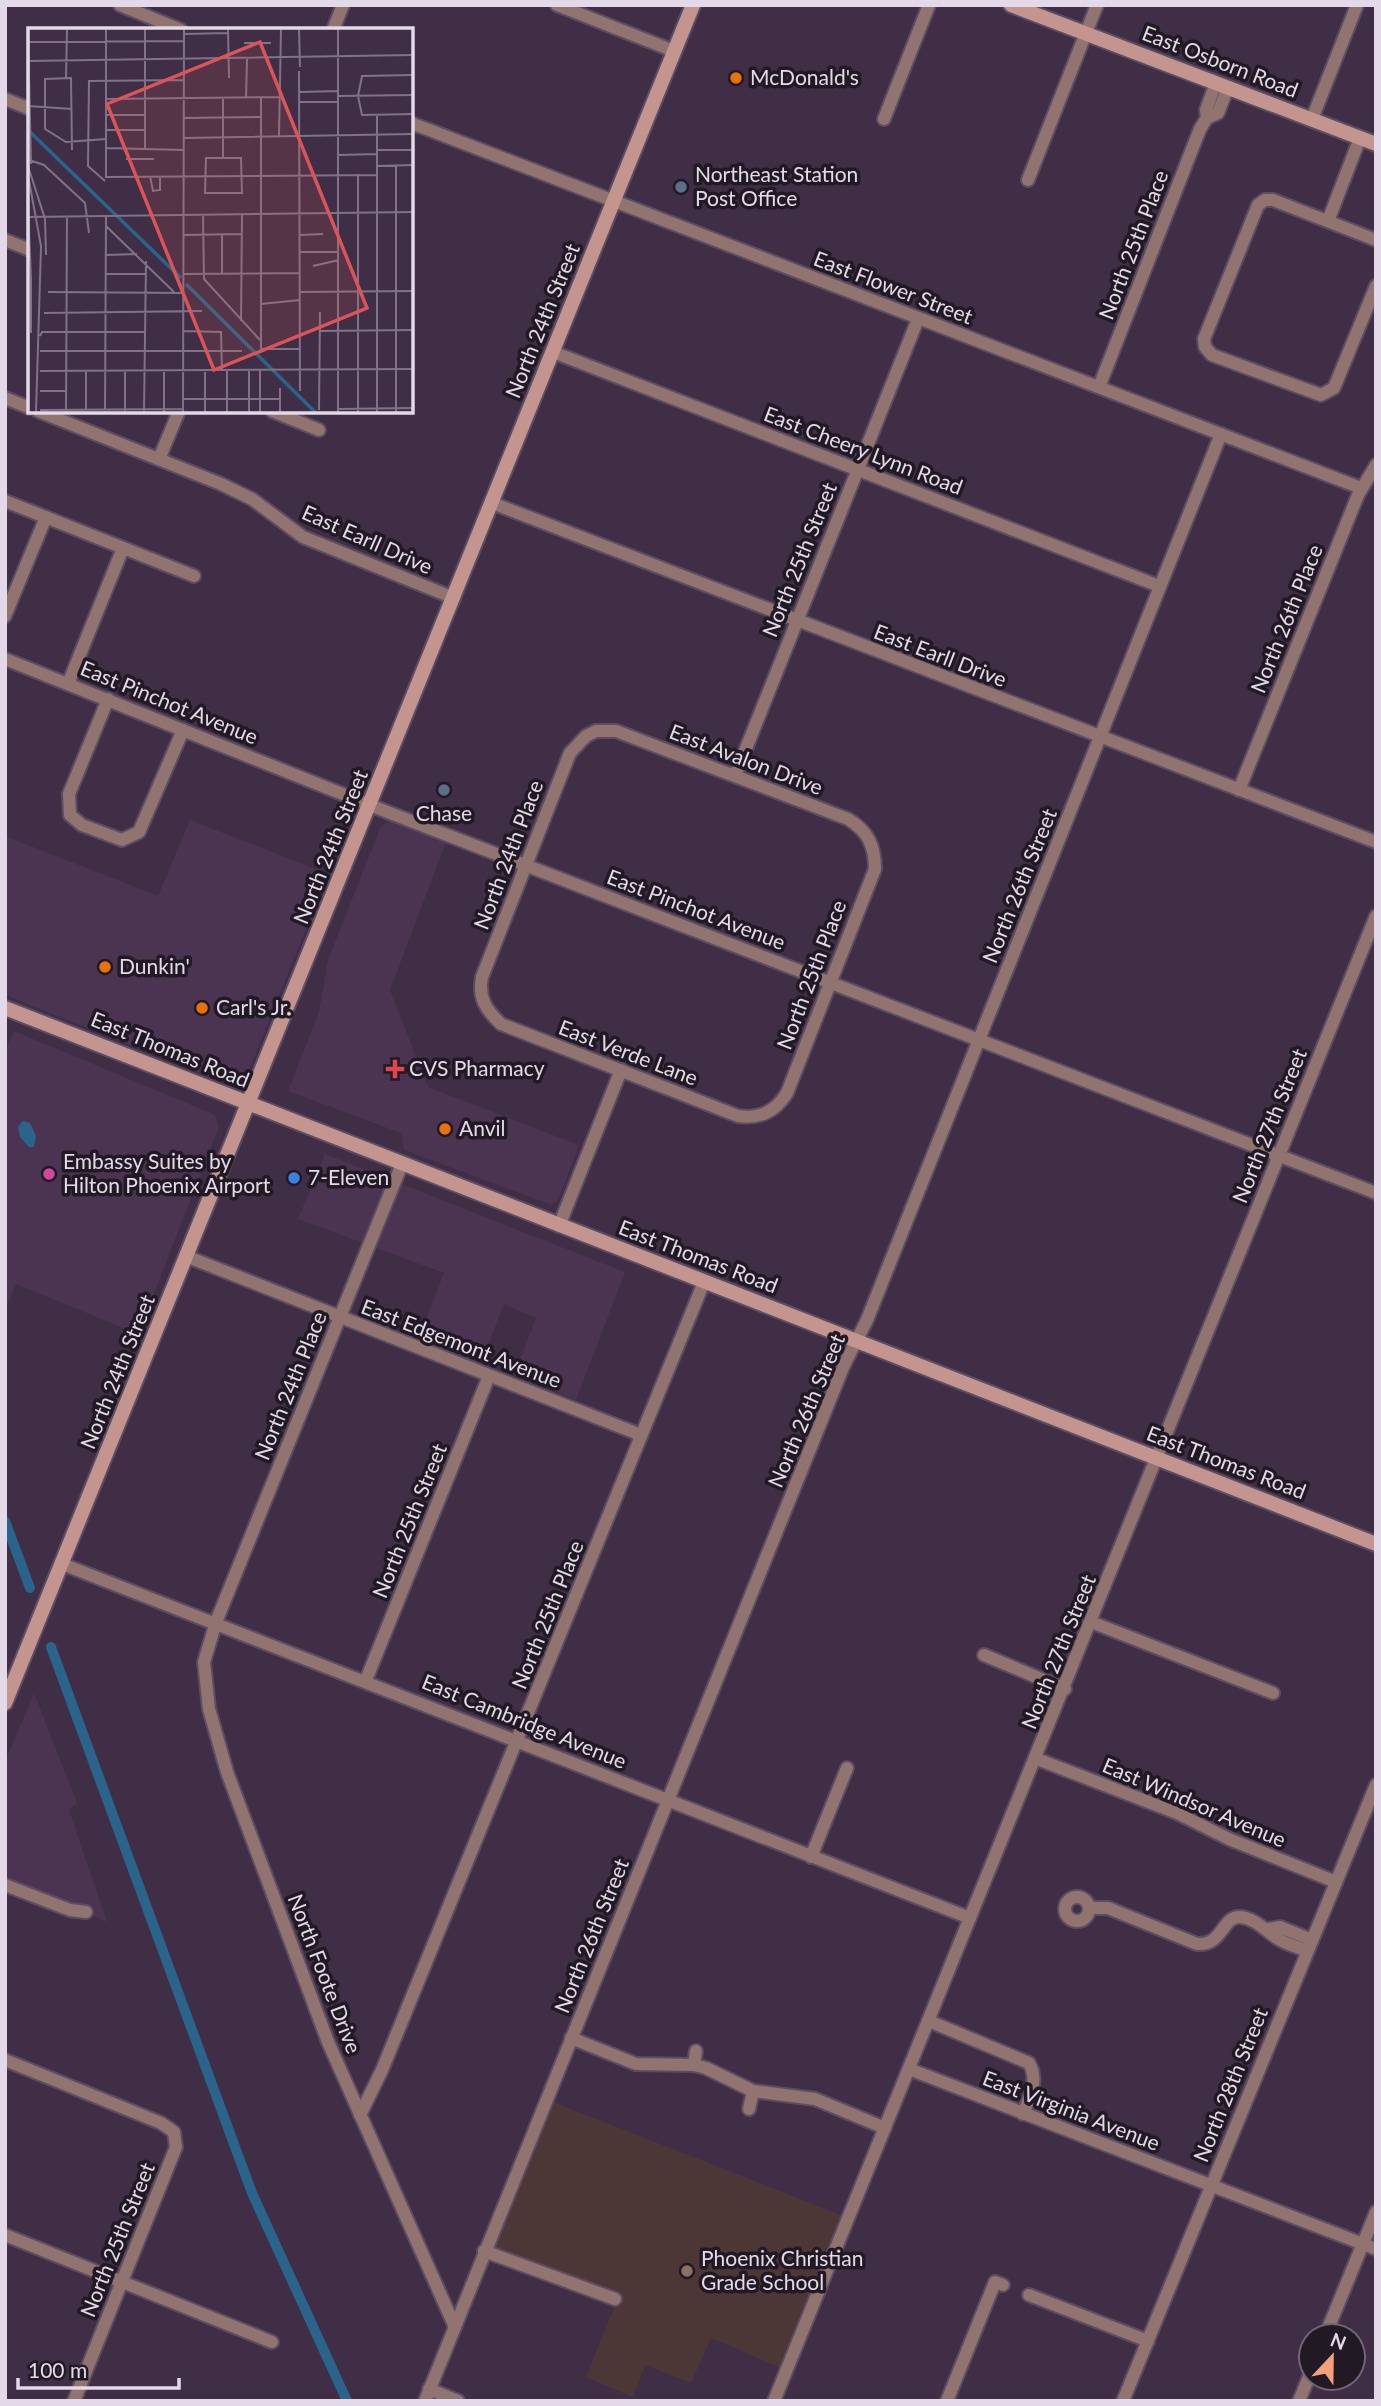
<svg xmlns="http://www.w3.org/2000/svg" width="1381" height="2406" viewBox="0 0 1381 2406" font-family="Lato,sans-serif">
<rect width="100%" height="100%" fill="#3f2e46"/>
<!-- built -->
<g fill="#4a3452">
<polygon points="190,820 328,874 246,1078 230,1085 5,995 5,836 158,896"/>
<polygon points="390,821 446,842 390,990 428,1087 579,1145 558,1200 552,1205 404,1150 401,1133 288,1091 319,1012 328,960 381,826"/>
<polygon points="14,1031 215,1115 219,1127 138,1334 16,1284 5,1310 5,1052"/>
<polygon points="325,1154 625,1272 576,1400 514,1375 536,1318 504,1304 481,1364 418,1339 444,1273 298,1219"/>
<polygon points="34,1693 77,1803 69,1810 107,1922 5,1882 5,1762"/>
</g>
<!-- education -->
<polygon fill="#4c3736" points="553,2102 841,2215 779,2367 711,2338 691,2383 645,2365 633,2397 586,2377 619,2295 494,2247"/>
<!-- water -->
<polygon fill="#2b648a" points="23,1121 30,1123 36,1136 34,1147 29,1147 20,1137 18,1127"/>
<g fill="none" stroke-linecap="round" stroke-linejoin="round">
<!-- canal -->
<g stroke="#2b648a" stroke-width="10">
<polyline points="5,1521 30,1588"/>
<polyline points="51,1647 252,2193 347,2401"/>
</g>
<defs>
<g id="minor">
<polyline points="120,5 181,30"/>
<polyline points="557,5 674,51"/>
<polyline points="333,30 343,5"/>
<polyline points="5,99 30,109"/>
<polyline points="1207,118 1206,110 1216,83"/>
<polyline points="884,119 929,5"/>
<polyline points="1312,119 1357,5"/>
<polyline points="411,123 1361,488"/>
<polyline points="1028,180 1097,5"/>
<polyline points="1328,221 1360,138"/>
<polyline points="5,240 30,250"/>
<polyline points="1376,240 1273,200 1265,200 1258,205 1204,339 1205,347 1212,355 1321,395 1334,388 1376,286"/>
<polyline points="553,352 1159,586"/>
<polyline points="1099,387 1200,129 1207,118 1218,113 1228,87"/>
<polyline points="5,398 30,408"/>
<polyline points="38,411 221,484 252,499 303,537 454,598"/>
<polyline points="272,411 319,430"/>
<polyline points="159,459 179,411"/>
<polyline points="5,501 194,576"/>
<polyline points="492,503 1376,842"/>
<polyline points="5,616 46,517"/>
<polyline points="5,659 390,813 1376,1193"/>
<polyline points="68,684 123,548"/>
<polyline points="108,699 69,794 70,815 82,825 122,840 139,832 183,730"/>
<path d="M 596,731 L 616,731 L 848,819 C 868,831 875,846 875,869 L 787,1093 C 775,1112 760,1119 738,1116 L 501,1024 C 486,1010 478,998 482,977 L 570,753 L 586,736 Z"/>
<polyline points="735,776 918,319"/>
<polyline points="1239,790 1358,495 1376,465"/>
<polyline points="402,1164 216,1622 204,1662 209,1709 227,1772 328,2042 455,2327"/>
<polyline points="559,1226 621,1070"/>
<polyline points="188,1257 641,1435"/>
<polyline points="62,1564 970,1918"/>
<polyline points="1091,1622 1273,1693"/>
<polyline points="984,1655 1065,1689"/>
<polyline points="366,1680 489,1376"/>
<polyline points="1037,1759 1177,1813 1229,1839 1336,1882"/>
<polyline points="811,1857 847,1768"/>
<polyline points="5,1885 70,1910 86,1912"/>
<circle cx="1077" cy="1909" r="12"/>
<path d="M 1089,1908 L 1108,1908 L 1197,1944 C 1223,1946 1222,1916 1240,1917 C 1255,1918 1266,1931 1277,1938 C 1285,1944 1298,1947 1307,1951"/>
<polyline points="1269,1929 1280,1927 1312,1940"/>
<path d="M 929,2021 L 1029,2063 C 1039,2080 1030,2096 1023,2114"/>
<polyline points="571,2038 636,2064 694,2065 706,2068 753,2091 815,2099 885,2128"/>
<polyline points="5,2060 161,2123 174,2132 176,2147 74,2401"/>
<polyline points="694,2065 696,2051"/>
<polyline points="909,2069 1376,2249"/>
<polyline points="749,2109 753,2091"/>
<polyline points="360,2115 382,2070 704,1282"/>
<polyline points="5,2235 272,2342"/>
<polyline points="484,2251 615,2299"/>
<polyline points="1029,2295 1148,2341"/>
<polyline points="1325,2336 1376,2212"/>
<polyline points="429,2389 458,2401"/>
<polyline points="425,2401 844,1365 867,1320 1221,434"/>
<polyline points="774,2401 1376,916"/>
<polyline points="947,2401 995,2282 1003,2285"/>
<polyline points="1123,2401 1376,1785"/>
<polyline points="1299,2401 1311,2372"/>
</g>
<g id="secondary">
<polyline points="1011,5 1376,144"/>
<polyline points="5,1008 1376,1544"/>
<polyline points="5,1703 693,5"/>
</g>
</defs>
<!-- minor casing -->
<use href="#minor" stroke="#5d4d63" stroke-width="16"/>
<!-- secondary casing -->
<use href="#secondary" stroke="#5d4d63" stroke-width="18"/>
<!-- minor -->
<use href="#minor" stroke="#91736f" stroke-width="12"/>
<!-- secondary -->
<use href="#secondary" stroke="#c4958f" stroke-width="14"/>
</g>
<!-- markers -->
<g fill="#e8710a" stroke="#211a24" stroke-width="2.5">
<circle cx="736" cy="78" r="7"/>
<circle cx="105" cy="967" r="7"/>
<circle cx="202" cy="1008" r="7"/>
<circle cx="445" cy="1129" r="7"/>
</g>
<g fill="#5c6f8a" stroke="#211a24" stroke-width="2.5">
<circle cx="681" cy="187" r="7"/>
<circle cx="444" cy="790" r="7"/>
</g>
<path fill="#e0444e" stroke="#211a24" stroke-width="2.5" d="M391.5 1058.5h7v7h7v7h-7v7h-7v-7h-7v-7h7z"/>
<circle fill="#d1479c" stroke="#211a24" stroke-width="2.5" cx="49" cy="1174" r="7"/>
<circle fill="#3f7fe0" stroke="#211a24" stroke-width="2.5" cx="294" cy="1178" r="7"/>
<circle fill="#8d6e63" stroke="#211a24" stroke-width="2.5" cx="687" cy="2271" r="7"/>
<g text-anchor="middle" stroke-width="7" stroke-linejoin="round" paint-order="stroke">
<!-- street labels -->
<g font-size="21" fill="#e4d9e8" stroke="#211a24">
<text transform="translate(1220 62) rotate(21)" y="7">East Osborn Road</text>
<text transform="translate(1134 245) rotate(-69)" y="7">North 25th Place</text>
<text transform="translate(893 288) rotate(21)" y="7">East Flower Street</text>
<text transform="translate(543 321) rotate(-68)" y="7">North 24th Street</text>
<text transform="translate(863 451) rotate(21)" y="7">East Cheery Lynn Road</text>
<text transform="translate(367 540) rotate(24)" y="7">East Earll Drive</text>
<text transform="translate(800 560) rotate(-68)" y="7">North 25th Street</text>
<text transform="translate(1287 619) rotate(-68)" y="7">North 26th Place</text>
<text transform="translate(940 656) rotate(21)" y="7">East Earll Drive</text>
<text transform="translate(169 703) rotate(22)" y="7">East Pinchot Avenue</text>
<text transform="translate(746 760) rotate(21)" y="7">East Avalon Drive</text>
<text transform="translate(331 847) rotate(-68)" y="7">North 24th Street</text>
<text transform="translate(509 855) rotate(-69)" y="7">North 24th Place</text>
<text transform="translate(1020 886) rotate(-68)" y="7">North 26th Street</text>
<text transform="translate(696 910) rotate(21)" y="7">East Pinchot Avenue</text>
<text transform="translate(812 975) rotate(-69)" y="7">North 25th Place</text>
<text transform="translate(170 1050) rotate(22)" y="7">East Thomas Road</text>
<text transform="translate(628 1053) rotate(21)" y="7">East Verde Lane</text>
<text transform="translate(1270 1126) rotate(-68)" y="7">North 27th Street</text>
<text transform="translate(698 1257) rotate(21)" y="7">East Thomas Road</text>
<text transform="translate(461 1344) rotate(21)" y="7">East Edgemont Avenue</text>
<text transform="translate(118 1372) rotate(-68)" y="7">North 24th Street</text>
<text transform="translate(291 1386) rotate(-68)" y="7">North 24th Place</text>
<text transform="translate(807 1411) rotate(-67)" y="7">North 26th Street</text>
<text transform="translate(1226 1463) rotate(21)" y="7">East Thomas Road</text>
<text transform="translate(410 1521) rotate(-68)" y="7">North 25th Street</text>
<text transform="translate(548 1615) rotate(-68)" y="7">North 25th Place</text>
<text transform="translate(1059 1652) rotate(-68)" y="7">North 27th Street</text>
<text transform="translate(524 1722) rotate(22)" y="7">East Cambridge Avenue</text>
<text transform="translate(1194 1803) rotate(23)" y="7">East Windsor Avenue</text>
<text transform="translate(592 1936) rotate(-68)" y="7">North 26th Street</text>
<text transform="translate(324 1974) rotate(69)" y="7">North Foote Drive</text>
<text transform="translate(1231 2085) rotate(-68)" y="7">North 28th Street</text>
<text transform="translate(1071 2111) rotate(21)" y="7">East Virginia Avenue</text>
<text transform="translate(118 2240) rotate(-68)" y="7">North 25th Street</text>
</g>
<!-- poi labels -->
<g font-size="21" fill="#e4d9e8" stroke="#211a24" text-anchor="start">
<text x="750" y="85">McDonald's</text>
<text x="695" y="182">Northeast Station<tspan x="695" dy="24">Post Office</tspan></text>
<text x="444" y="821" text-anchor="middle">Chase</text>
<text x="119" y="974">Dunkin'</text>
<text x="216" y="1015">Carl's Jr.</text>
<text x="409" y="1076">CVS Pharmacy</text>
<text x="459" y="1136">Anvil</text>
<text x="63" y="1169">Embassy Suites by<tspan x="63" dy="24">Hilton Phoenix Airport</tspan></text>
<text x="308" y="1185">7-Eleven</text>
<text x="701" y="2266">Phoenix Christian<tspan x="701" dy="24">Grade School</tspan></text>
</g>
</g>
<!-- overview -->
<g transform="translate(28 28)">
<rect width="385" height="385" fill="#3f2e46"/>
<path fill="none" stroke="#2b648a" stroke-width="3.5" d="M 2,104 L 153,250M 158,256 L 287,384"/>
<path fill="none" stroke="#817287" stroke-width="2" d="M 0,1 L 3,136M 78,1 L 78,150M 117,1 L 117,120M 200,1 L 201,50M 271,1 L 272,39M 310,1 L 310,384M 156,6 L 200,5M 0,14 L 156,13M 216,15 L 243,15M 0,33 L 385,27M 271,43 L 272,363M 385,47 L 334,48 L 330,68 L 334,87 L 385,86M 38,50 L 39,1M 272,64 L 310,63M 310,68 L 385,67M 195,70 L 195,129M 218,70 L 219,31M 78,71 L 251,69M 272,74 L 310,74M 0,78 L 44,81M 78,87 L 117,87M 349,87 L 349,384M 156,90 L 233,89M 17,101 L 17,51 L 43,50 L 44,122M 17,101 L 38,114 L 78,111M 78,102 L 117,102M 251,108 L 253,1M 156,110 L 385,106M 78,120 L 156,122M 349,122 L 385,122M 311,127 L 349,126M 178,130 L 213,130 L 214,165 L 177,165 ZM 98,131 L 126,131M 1,132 L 16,137 L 57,175 L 61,205M 0,138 L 17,191 L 18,227M 349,138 L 385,137M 0,147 L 13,218 L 8,384M 122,148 L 125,163 L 132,162 L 132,148M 78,149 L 349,147M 77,153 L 60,138 L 61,53 L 156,52M 0,180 L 3,250M 175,187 L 176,251 L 232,312M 0,189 L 385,184M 78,198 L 146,264M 194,206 L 194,245M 156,207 L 214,206M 272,207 L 295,206M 272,224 L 311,224M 78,227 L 109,226M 285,238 L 311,232M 78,246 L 117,246M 156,246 L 272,245M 3,250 L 3,305M 20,264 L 155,265M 272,264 L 385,263M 233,276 L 272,272M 16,285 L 174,283M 213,293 L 214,186M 155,303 L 193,304 L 194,342M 291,303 L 385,302M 12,308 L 14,304 L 117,304M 233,321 L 272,321M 12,323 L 214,323M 233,325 L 233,70M 136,342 L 136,384M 199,342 L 199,384M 221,342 L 221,384M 12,343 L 385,341M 252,360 L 252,384M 12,363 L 38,363M 155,371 L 252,371M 310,381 L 385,380M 12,382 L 155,381M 291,382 L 292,284M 58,383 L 58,342M 97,383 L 97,342M 38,384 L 39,189M 77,384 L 78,188M 116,384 L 118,233M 155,384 L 156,1M 177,384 L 177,342M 232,384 L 232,342M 330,384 L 330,146M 368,384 L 368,137"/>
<path fill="#da5458" fill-opacity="0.15" stroke="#da5458" stroke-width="3.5" d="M 232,14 L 339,280 L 186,342 L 79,76 Z"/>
<rect width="385" height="385" fill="none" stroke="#e4d9e8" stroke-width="3.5"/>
</g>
<!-- border -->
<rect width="1381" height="2406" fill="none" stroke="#e4d9e8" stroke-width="14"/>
<!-- north arrow -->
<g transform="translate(1332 2357) rotate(22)"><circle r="33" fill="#211a24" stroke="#6f6672" stroke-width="2"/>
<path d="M0-5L12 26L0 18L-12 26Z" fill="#f1a17d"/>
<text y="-10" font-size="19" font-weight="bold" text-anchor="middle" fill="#e4d9e8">N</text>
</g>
<!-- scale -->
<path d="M18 2378v10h161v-10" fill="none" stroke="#e4d9e8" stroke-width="3.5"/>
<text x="28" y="2378" font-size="21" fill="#e4d9e8" stroke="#211a24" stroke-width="5" paint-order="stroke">100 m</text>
</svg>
